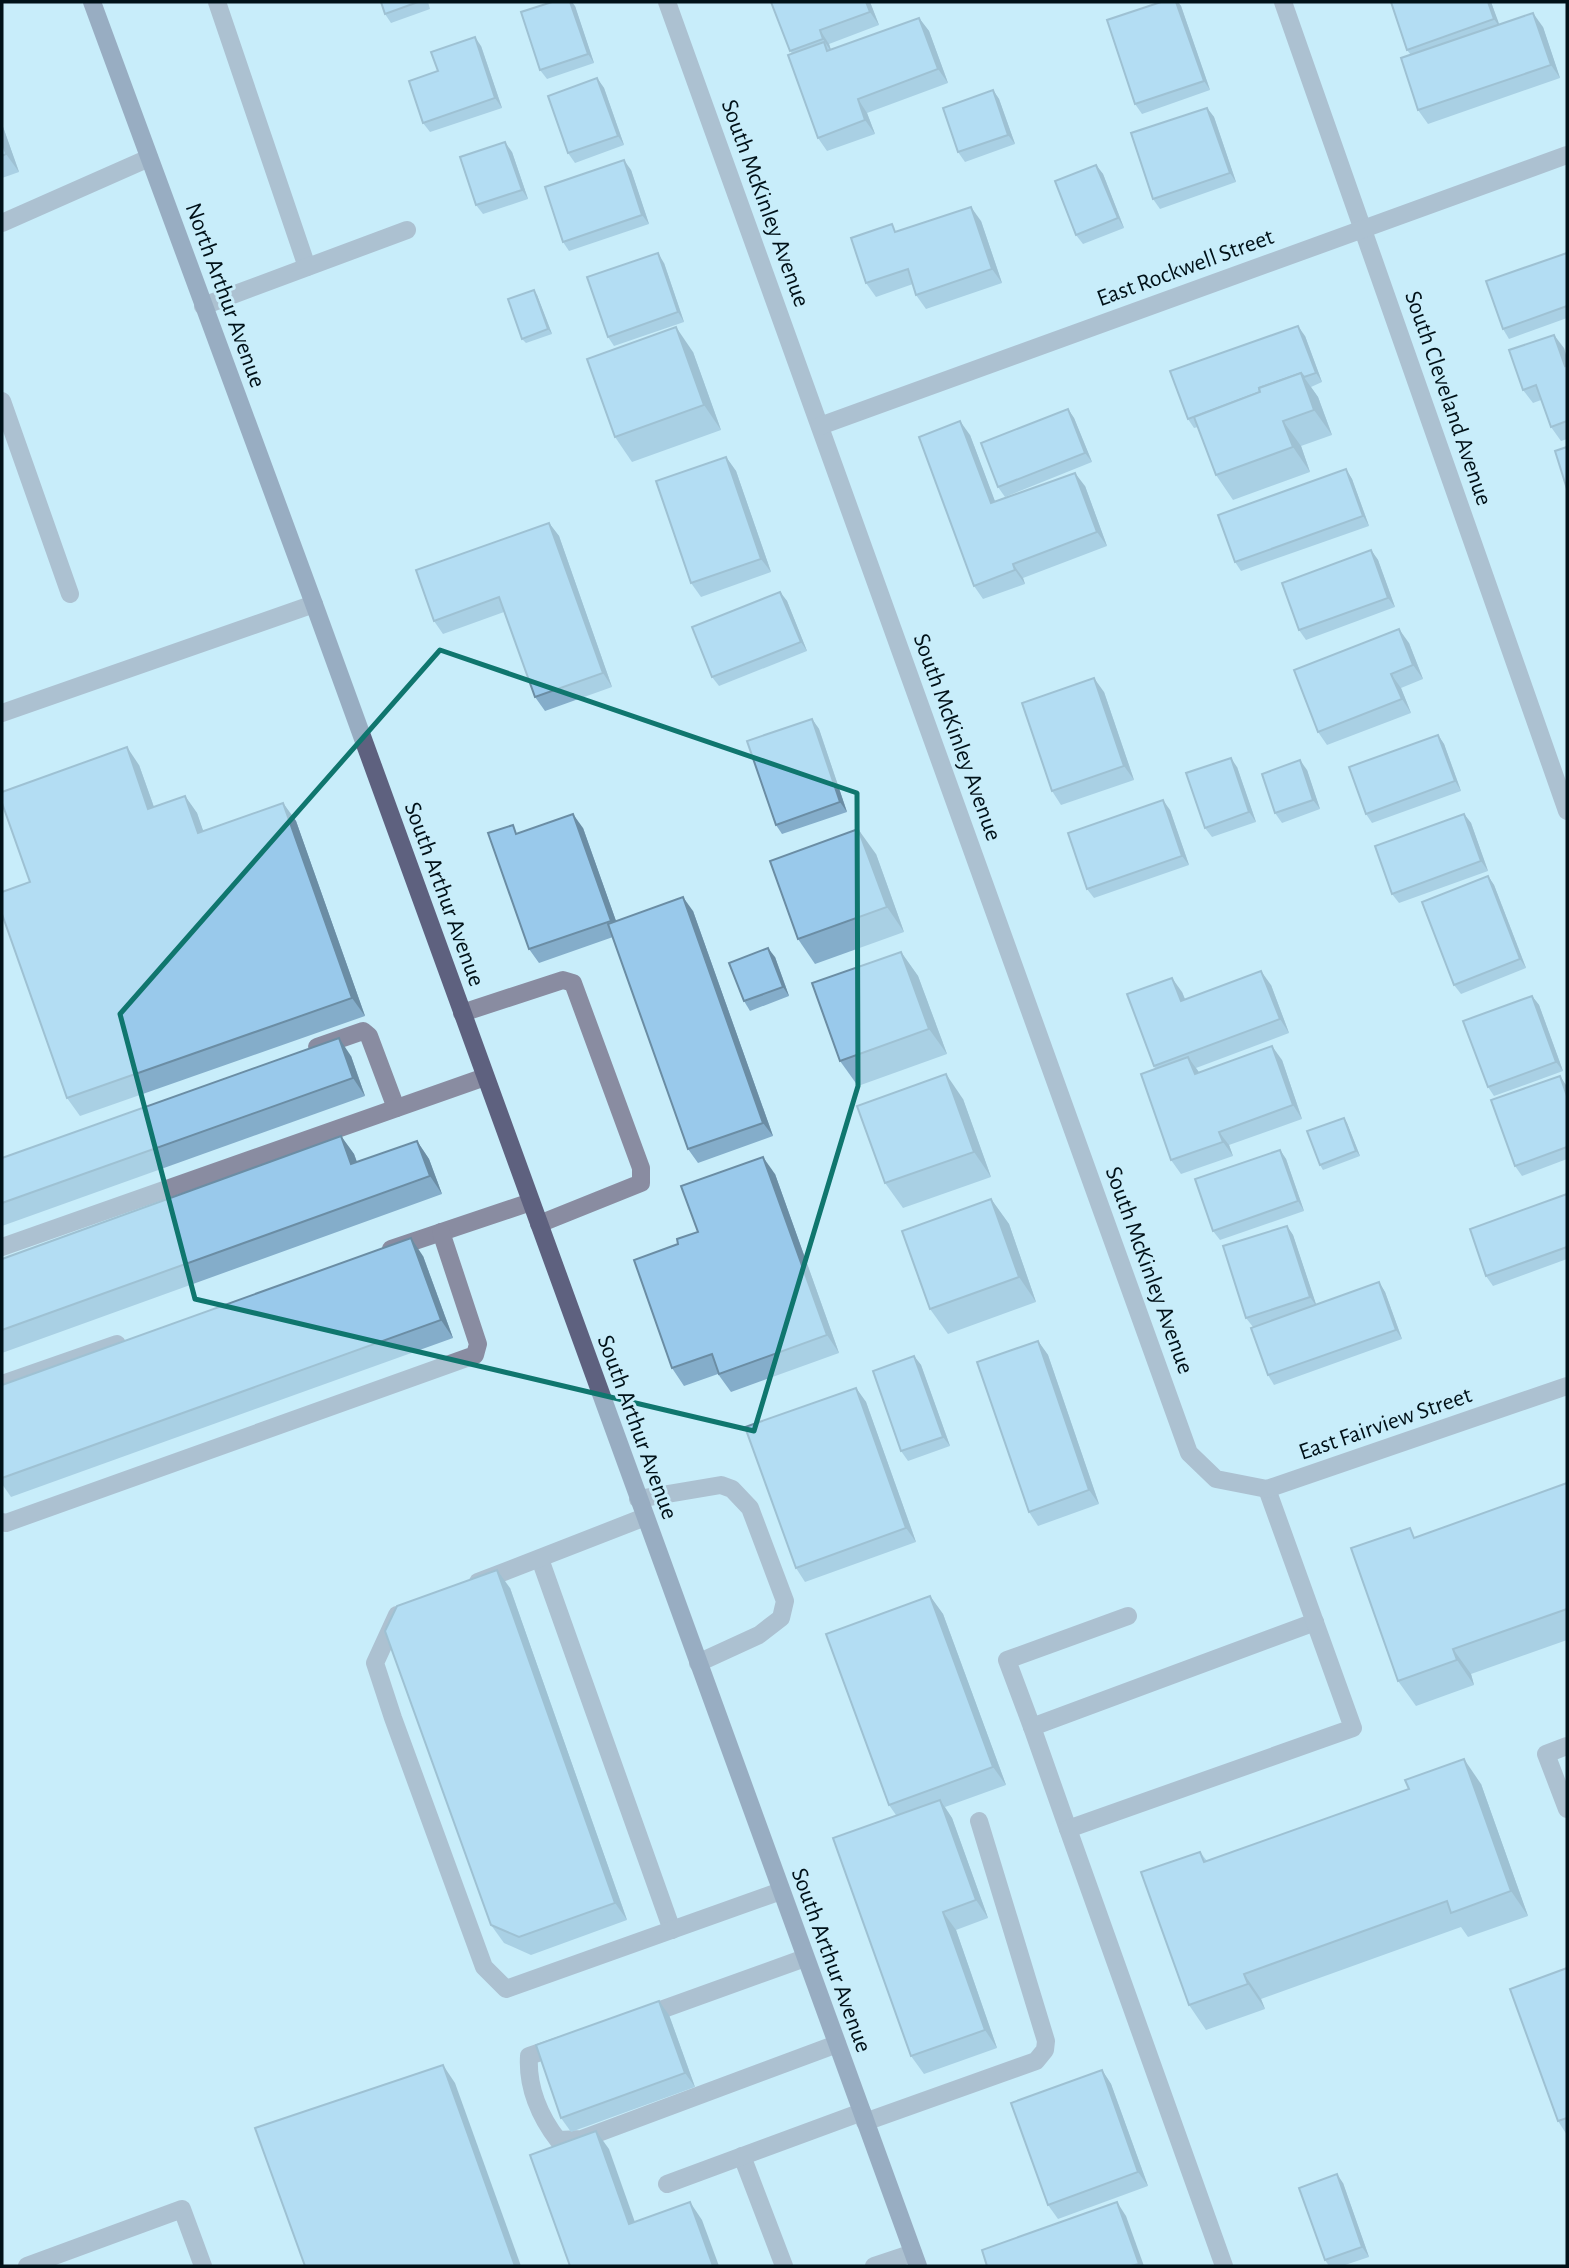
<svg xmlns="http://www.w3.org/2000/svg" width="1569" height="2268" viewBox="0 0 1569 2268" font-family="'Alegreya Sans',sans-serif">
<rect width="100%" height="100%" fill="#c8edfa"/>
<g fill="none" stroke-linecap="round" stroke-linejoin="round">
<!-- lane -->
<g stroke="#898ca1" stroke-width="18">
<polyline points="217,2 307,267"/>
<polyline points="2,223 149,158"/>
<polyline points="203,306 407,230"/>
<polyline points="2,401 70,594"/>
<polyline points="462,1013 563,980 573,983 641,1168 641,1183 539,1224"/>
<polyline points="317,1047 363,1031 369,1036 396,1108"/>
<polyline points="2,1247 485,1077"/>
<polyline points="391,1249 531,1202"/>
<polyline points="2,1384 117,1344"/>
<polyline points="638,1499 721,1485 732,1489 750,1508 785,1601 781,1618 759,1635 698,1663"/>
<polyline points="2,1522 6,1523 475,1355 478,1344 441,1232"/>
<polyline points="540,1559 672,1930"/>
<polyline points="478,1582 645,1517"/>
<polyline points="397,1615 375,1663 393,1718 484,1967 506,1989 781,1891"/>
<polyline points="1032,1727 1007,1660 1128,1616"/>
<polyline points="1567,1746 1546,1754 1567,1809"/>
<polyline points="1068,1829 1032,1727 1315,1622"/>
<polyline points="644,2016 805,1958"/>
<path d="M 561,2045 L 529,2056 C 527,2087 540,2117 558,2140 L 582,2139 L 837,2044"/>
<polyline points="865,2122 1036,2061 1045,2050 1046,2041 979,1821"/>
<polyline points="742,2156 784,2266"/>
<polyline points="667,2184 862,2112"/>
<polyline points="27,2266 182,2209 203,2266"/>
<polyline points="874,2266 913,2253"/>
<polyline points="1224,2266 1068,1829 1353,1728 1267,1489"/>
</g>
<!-- street -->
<g stroke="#898ca1" stroke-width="18">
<polyline points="667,2 1189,1453 1216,1479 1267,1489 1567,1386"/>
<polyline points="1283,2 1567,811"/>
<polyline points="820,426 1567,155"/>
<polyline points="2,713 314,604"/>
</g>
<!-- secondary -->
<polyline stroke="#5e617f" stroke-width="18" points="92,2 314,604 918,2266"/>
</g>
<!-- wall -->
<g fill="#84adca">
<polygon points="381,2 428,2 430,9 391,23 385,14"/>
<polygon points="771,2 870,2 879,25 829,44 831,50 919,18 929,31 948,83 867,113 875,134 827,151 818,138 792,54"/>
<polygon points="1161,2 1178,2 1181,6 1210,90 1142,114 1135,104"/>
<polygon points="1491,2 1499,25 1543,27 1560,78 1428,124 1418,110 1411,55 1407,50"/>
<polygon points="575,6 594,63 547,79 540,70"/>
<polygon points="481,46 502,108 430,132 423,123 438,71"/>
<polygon points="597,78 604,88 624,145 575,163 568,153"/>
<polygon points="993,90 999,99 1015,144 965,162 958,152"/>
<polygon points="1207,108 1214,117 1236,182 1160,209 1153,199"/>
<polygon points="2,124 19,172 2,178"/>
<polygon points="512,152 528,199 483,214 476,205"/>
<polygon points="1096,165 1103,174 1124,228 1083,244 1076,235"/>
<polygon points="631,170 649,224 569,251 563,242"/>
<polygon points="981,221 1002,283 926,309 916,295 913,284 876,297 866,283 897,231"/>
<polygon points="1567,253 1567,318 1509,339 1503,329"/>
<polygon points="664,263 684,322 614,346 608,337"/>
<polygon points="537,295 552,334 526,343 522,339"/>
<polygon points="1305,336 1322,382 1311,387 1318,397 1332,435 1301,446 1310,472 1233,500 1216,475 1198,427 1194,428 1188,419"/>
<polygon points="1564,348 1567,359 1567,439 1561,441 1551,427 1541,400 1533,403 1523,390"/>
<polygon points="693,352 721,430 632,462 615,437"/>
<polygon points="1068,409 1074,418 1092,462 1005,497 998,487"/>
<polygon points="970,435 995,502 1085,486 1107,546 1023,578 1025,584 983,599 974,586"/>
<polygon points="726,457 736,471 771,572 701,597 691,583"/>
<polygon points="1346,469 1352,479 1369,526 1241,571 1235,562"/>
<polygon points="549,523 559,536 612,687 545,711 535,697 504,612 443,634 434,621"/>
<polygon points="1371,550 1378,560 1395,607 1306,640 1299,630"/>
<polygon points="780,592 787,601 807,651 719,686 712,677"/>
<polygon points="1409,643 1423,679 1401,688 1411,713 1327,745 1318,732"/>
<polygon points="1104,692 1134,780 1061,805 1052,791"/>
<polygon points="812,719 819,729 847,812 782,834 776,825"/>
<polygon points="1438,735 1444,744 1461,791 1372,823 1366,814"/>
<polygon points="139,765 154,807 185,796 197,813 203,831 283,803 296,821 365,1016 80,1116 67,1098 30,882"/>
<polygon points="1237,767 1256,822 1212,837 1205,828"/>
<polygon points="1307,770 1320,809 1282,823 1275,813"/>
<polygon points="1170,810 1189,865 1094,898 1087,889"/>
<polygon points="1464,814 1471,823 1488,871 1399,903 1392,894"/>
<polygon points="583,828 616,921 693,911 773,1136 698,1163 688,1149 613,937 539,963 529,949 519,833"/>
<polygon points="876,854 904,932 815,964 798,939"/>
<polygon points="1488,876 1494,885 1526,968 1461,994 1454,985"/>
<polygon points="901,952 918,976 947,1054 858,1086 840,1061"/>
<polygon points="775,957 789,996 750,1011 744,1001"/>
<polygon points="1271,985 1289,1033 1196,1068 1199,1072 1282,1060 1302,1119 1229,1145 1233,1156 1181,1174 1171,1160 1155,1069 1154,1066 1182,992 1185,999"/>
<polygon points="1532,996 1539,1005 1563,1071 1494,1096 1488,1087"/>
<polygon points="351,1056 365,1096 2,1226 2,1158"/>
<polygon points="1560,1076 1567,1088 1567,1159 1522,1176 1515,1166"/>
<polygon points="963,1099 991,1177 903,1208 885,1183"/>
<polygon points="1344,1118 1347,1123 1360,1156 1323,1170 1320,1165"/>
<polygon points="341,1136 354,1154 357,1162 417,1141 429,1159 442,1194 2,1353 2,1259"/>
<polygon points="1280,1150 1286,1159 1304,1211 1220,1240 1213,1231"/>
<polygon points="775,1174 839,1353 731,1392 718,1374 684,1386 672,1368 678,1244 698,1232"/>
<polygon points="1567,1194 1567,1259 1493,1286 1486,1276"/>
<polygon points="991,1199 1009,1224 1036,1302 948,1334 930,1309"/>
<polygon points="1287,1226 1293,1235 1316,1305 1379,1282 1385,1292 1402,1339 1274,1385 1268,1375 1253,1327 1246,1318"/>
<polygon points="423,1256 453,1338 11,1497 2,1484 2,1385"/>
<polygon points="1038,1341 1048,1355 1099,1504 1038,1526 1029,1512"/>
<polygon points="914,1356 921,1365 950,1446 908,1461 901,1451"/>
<polygon points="856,1388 866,1402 916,1542 805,1582 796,1568"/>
<polygon points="1567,1483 1567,1640 1471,1674 1474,1685 1416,1706 1398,1681 1416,1537"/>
<polygon points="510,1588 627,1920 531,1955 504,1943 491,1925"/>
<polygon points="930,1596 943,1614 1006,1785 945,1807 952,1818 988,1918 956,1930 997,2048 924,2074 911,2056 896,1815 889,1805"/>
<polygon points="1481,1784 1528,1916 1468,1937 1461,1927 1261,1999 1265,2009 1206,2030 1189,2005 1200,1852 1207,1861"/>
<polygon points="1567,1968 1567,2135 1558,2121"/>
<polygon points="669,2015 695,2087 571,2132 561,2118"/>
<polygon points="1102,2070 1111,2084 1148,2186 1058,2219 1048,2205"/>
<polygon points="1343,2183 1369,2257 1342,2266 1329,2266 1325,2260"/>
</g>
<!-- shaded-wall -->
<g fill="#6b8da4">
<polygon points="570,2 572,2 575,6 594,63 588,54"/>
<polygon points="866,2 870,2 879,25 870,12"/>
<polygon points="1176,2 1178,2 1181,6 1210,90 1204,81"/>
<polygon points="1488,2 1491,2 1501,29 1494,19"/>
<polygon points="1533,13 1543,27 1560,78 1551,65"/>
<polygon points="919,18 929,31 948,83 938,69"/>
<polygon points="820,30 829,44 832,53 823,39"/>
<polygon points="475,37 481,46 502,108 495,98"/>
<polygon points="597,78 604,88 624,145 618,136"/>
<polygon points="993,90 999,99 1015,144 1008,135"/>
<polygon points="858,99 867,113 875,134 865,120"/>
<polygon points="1207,108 1214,117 1236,182 1230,173"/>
<polygon points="2,124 19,172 6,154 2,141"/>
<polygon points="505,142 512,152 528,199 522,190"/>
<polygon points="624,160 631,170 649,224 642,215"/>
<polygon points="1096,165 1103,174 1124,228 1118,218"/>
<polygon points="971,207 981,221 1002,283 992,269"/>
<polygon points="658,253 664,263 684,322 678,312"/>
<polygon points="534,290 537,295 552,334 548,329"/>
<polygon points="1298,326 1305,336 1322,382 1316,373"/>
<polygon points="676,327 693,352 721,430 704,405"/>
<polygon points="1554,335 1564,348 1567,359 1567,369"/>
<polygon points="1301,373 1318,397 1332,435 1314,410"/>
<polygon points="1068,409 1074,418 1092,462 1085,453"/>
<polygon points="960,421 970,435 1001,517 991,503"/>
<polygon points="1283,421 1301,446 1310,472 1293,447"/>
<polygon points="726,457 736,471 771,572 761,559"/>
<polygon points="1346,469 1352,479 1369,526 1363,516"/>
<polygon points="1075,473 1085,486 1107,546 1097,532"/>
<polygon points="549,523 559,536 612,687 603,673"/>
<polygon points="1371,550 1378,560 1395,607 1388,598"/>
<polygon points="1013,564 1023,578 1025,584 1015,570"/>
<polygon points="780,592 787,601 807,651 801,642"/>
<polygon points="1399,629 1409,643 1423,679 1413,665"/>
<polygon points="1391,674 1401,688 1411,713 1402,699"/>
<polygon points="1094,678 1104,692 1134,780 1124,766"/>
<polygon points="812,719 819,729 847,812 840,802"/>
<polygon points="1438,735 1444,744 1461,791 1455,781"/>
<polygon points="127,747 139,765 161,827 148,809"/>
<polygon points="1231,758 1237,767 1256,822 1249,812"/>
<polygon points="1300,760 1307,770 1320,809 1313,800"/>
<polygon points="185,796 197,813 210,850 198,833"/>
<polygon points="1163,800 1170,810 1189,865 1182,856"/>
<polygon points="283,803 296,821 365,1016 352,998"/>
<polygon points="573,814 583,828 621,935 611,921"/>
<polygon points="1464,814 1471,823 1488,871 1481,861"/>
<polygon points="858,829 876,854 904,932 887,907"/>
<polygon points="1488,876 1494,885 1526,968 1520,959"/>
<polygon points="683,897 693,911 773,1136 763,1123"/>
<polygon points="768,948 775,957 789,996 783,987"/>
<polygon points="901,952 918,976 947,1054 929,1029"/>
<polygon points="1261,971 1271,985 1289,1033 1280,1019"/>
<polygon points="1172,978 1182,992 1191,1015 1181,1001"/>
<polygon points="1532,996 1539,1005 1563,1071 1556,1062"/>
<polygon points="339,1038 351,1056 365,1096 353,1078"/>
<polygon points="1272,1046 1282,1060 1302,1119 1293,1105"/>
<polygon points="1188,1057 1198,1071 1204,1088 1195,1074"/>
<polygon points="946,1074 963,1099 991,1177 974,1152"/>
<polygon points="1560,1076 1566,1085 1567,1096"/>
<polygon points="1344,1118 1347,1123 1360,1156 1356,1151"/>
<polygon points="1219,1132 1229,1145 1233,1156 1223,1142"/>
<polygon points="341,1136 354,1154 364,1182 351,1164"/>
<polygon points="417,1141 429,1159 442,1194 430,1176"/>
<polygon points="1280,1150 1286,1159 1304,1211 1298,1201"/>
<polygon points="763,1157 775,1174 839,1353 827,1335"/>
<polygon points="991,1199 1009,1224 1036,1302 1019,1277"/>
<polygon points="1287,1226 1293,1235 1317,1307 1310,1297"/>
<polygon points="411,1238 423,1256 453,1338 441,1320"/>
<polygon points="1379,1282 1385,1292 1402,1339 1396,1330"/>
<polygon points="1038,1341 1048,1355 1099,1504 1089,1490"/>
<polygon points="914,1356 921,1365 950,1446 943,1437"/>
<polygon points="856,1388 866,1402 916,1542 906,1528"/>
<polygon points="497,1570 510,1588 627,1920 615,1903"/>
<polygon points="930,1596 943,1614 1006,1785 993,1767"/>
<polygon points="1453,1649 1471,1674 1474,1685 1457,1660"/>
<polygon points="1464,1759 1481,1784 1528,1916 1511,1891"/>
<polygon points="940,1800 952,1818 988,1918 976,1900"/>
<polygon points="943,1912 956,1930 997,2048 985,2030"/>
<polygon points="1244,1974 1261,1999 1265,2009 1248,1984"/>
<polygon points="659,2001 669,2015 695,2087 685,2073"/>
<polygon points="443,2065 455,2083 521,2266 515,2266"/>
<polygon points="1102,2070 1111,2084 1148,2186 1138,2172"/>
<polygon points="596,2131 609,2149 642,2242 629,2224"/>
<polygon points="1337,2174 1343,2183 1369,2257 1362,2247"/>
<polygon points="690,2202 702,2220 719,2266 713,2266"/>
<polygon points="1117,2202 1126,2216 1144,2266 1140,2266 1139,2264"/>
</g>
<!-- building -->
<g fill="#99c9eb" stroke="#6b8da4" stroke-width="2">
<polygon points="381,2 418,2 385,14"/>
<polygon points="552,2 570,2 588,54 540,70 521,12"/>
<polygon points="771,2 866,2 870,12 820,30 823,39 790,51"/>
<polygon points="1161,2 1176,2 1204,81 1135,104 1107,20"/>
<polygon points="1391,2 1488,2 1494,19 1407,50"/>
<polygon points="1533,13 1551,65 1418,110 1401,58"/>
<polygon points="919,18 938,69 858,99 865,120 818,138 788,55 824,42 827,51"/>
<polygon points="475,37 495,98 423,123 409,81 438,71 431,52"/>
<polygon points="597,78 618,136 568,153 548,96"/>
<polygon points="993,90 1008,135 958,152 943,108"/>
<polygon points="1207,108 1230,173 1153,199 1131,133"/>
<polygon points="2,141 6,154 2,156"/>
<polygon points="505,142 522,190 476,205 460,157"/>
<polygon points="624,160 642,215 563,242 545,187"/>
<polygon points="1096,165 1118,218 1076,235 1055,181"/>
<polygon points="971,207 992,269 916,295 908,269 866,283 851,238 892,224 895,232"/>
<polygon points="658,253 678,312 608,337 587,277"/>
<polygon points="1567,253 1567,306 1503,329 1486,281"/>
<polygon points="534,290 548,329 522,339 508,299"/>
<polygon points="1298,326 1316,373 1304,377 1301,373 1259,388 1260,392 1188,419 1170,371"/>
<polygon points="676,327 704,405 615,437 587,359"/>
<polygon points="1554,335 1565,366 1567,365 1567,421 1551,427 1536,385 1523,390 1509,350"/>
<polygon points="1301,373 1314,410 1283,421 1293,447 1216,475 1194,417 1260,392 1259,388"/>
<polygon points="1068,409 1085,453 998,487 981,443"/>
<polygon points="960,421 991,503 1075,473 1097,532 1013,564 1015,570 974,586 919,437"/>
<polygon points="1567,447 1567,489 1555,451"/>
<polygon points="726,457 761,559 691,583 656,481"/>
<polygon points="1346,469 1363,516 1235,562 1218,515"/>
<polygon points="549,523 603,673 535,697 499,597 434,621 416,570"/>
<polygon points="1371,550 1388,598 1299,630 1282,583"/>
<polygon points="780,592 801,642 712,677 692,627"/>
<polygon points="1399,629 1413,665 1391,674 1402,699 1318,732 1294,670"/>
<polygon points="1094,678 1124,766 1052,791 1022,703"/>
<polygon points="812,719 840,802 776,825 747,741"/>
<polygon points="1438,735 1455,781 1366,814 1349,767"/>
<polygon points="127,747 148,809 185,796 198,833 283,803 352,998 67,1098 2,914 2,892 30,882 2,803 2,792"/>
<polygon points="1231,758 1249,812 1205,828 1186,773"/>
<polygon points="1300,760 1313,800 1275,813 1262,774"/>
<polygon points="1163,800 1182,856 1087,889 1068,833"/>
<polygon points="573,814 611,921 529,949 488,833 513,825 516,834"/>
<polygon points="1464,814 1481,861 1392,894 1375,846"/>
<polygon points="858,829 887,907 798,939 770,861"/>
<polygon points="1488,876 1520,959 1454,985 1422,902"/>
<polygon points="683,897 763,1123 688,1149 608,924"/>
<polygon points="768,948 783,987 744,1001 729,963"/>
<polygon points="901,952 929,1029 840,1061 812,983"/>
<polygon points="1261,971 1280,1019 1154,1066 1127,994 1172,978 1181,1001"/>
<polygon points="1532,996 1556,1062 1488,1087 1463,1021"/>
<polygon points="339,1038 353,1078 2,1203 2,1158"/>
<polygon points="1272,1046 1293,1105 1219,1132 1223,1142 1171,1160 1141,1074 1188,1057 1195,1074"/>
<polygon points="946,1074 974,1152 885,1183 857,1106"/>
<polygon points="1560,1076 1567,1096 1567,1147 1515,1166 1491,1100"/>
<polygon points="1344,1118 1356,1151 1320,1165 1307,1131"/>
<polygon points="341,1136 351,1164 417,1141 430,1176 2,1330 2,1259"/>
<polygon points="1280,1150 1298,1201 1213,1231 1195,1179"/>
<polygon points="763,1157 827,1335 719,1374 712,1354 672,1368 634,1260 678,1244 677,1239 698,1232 681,1186"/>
<polygon points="1567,1194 1567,1247 1486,1276 1470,1229"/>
<polygon points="991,1199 1019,1277 930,1309 902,1231"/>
<polygon points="1287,1226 1310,1297 1246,1318 1223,1246"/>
<polygon points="411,1238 441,1320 2,1478 2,1385"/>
<polygon points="1379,1282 1396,1330 1268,1375 1251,1328"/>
<polygon points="1038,1341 1089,1490 1029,1512 977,1362"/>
<polygon points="914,1356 943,1437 901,1451 873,1371"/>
<polygon points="856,1388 906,1528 796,1568 745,1427"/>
<polygon points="1567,1483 1567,1609 1453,1649 1457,1660 1398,1681 1351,1548 1410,1528 1414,1538"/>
<polygon points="497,1570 615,1903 519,1937 491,1925 385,1631 397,1606"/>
<polygon points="930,1596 993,1767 889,1805 826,1634"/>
<polygon points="1464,1759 1511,1891 1451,1913 1447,1901 1244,1974 1248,1984 1189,2005 1141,1872 1200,1852 1204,1862 1409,1789 1405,1780"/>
<polygon points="940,1800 976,1900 943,1912 985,2030 911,2056 833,1838"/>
<polygon points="1567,1968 1567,2118 1558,2121 1510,1989"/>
<polygon points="659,2001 685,2073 561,2118 536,2045"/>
<polygon points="443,2065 515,2266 305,2266 255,2128"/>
<polygon points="1102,2070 1138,2172 1048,2205 1011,2103"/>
<polygon points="596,2131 629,2224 690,2202 713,2266 570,2266 530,2155"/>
<polygon points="1337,2174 1362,2247 1325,2260 1299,2188"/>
<polygon points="1117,2202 1139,2264 1131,2266 987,2266 982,2250"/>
</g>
<!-- marked area -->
<path d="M0 0H1569V2268H0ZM 440,650 L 857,793 L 858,1086 L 754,1431 L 195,1299 L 120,1014 Z" fill="#c8edfa" fill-opacity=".55" fill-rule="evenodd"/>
<path fill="none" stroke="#0f766e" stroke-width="5" stroke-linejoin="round" d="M 440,650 L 857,793 L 858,1086 L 754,1431 L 195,1299 L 120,1014 Z"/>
<g text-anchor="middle" stroke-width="6" stroke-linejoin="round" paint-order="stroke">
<!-- street labels -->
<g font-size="24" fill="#001118" stroke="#c8edfa">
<text transform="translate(766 203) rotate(70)" y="8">South McKinley Avenue</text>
<text transform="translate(1185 267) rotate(-20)" y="8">East Rockwell Street</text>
<text transform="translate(226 295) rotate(70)" y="8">North Arthur Avenue</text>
<text transform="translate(1449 398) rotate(71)" y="8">South Cleveland Avenue</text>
<text transform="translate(958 737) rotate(70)" y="8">South McKinley Avenue</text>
<text transform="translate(445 894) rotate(70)" y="8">South Arthur Avenue</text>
<text transform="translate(1150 1270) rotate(70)" y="8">South McKinley Avenue</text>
<text transform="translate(1385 1423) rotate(-19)" y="8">East Fairview Street</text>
<text transform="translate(638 1427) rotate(70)" y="8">South Arthur Avenue</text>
<text transform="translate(832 1960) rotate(70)" y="8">South Arthur Avenue</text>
</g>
</g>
<!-- border -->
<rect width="1569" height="2268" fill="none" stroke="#001118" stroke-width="7"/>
</svg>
